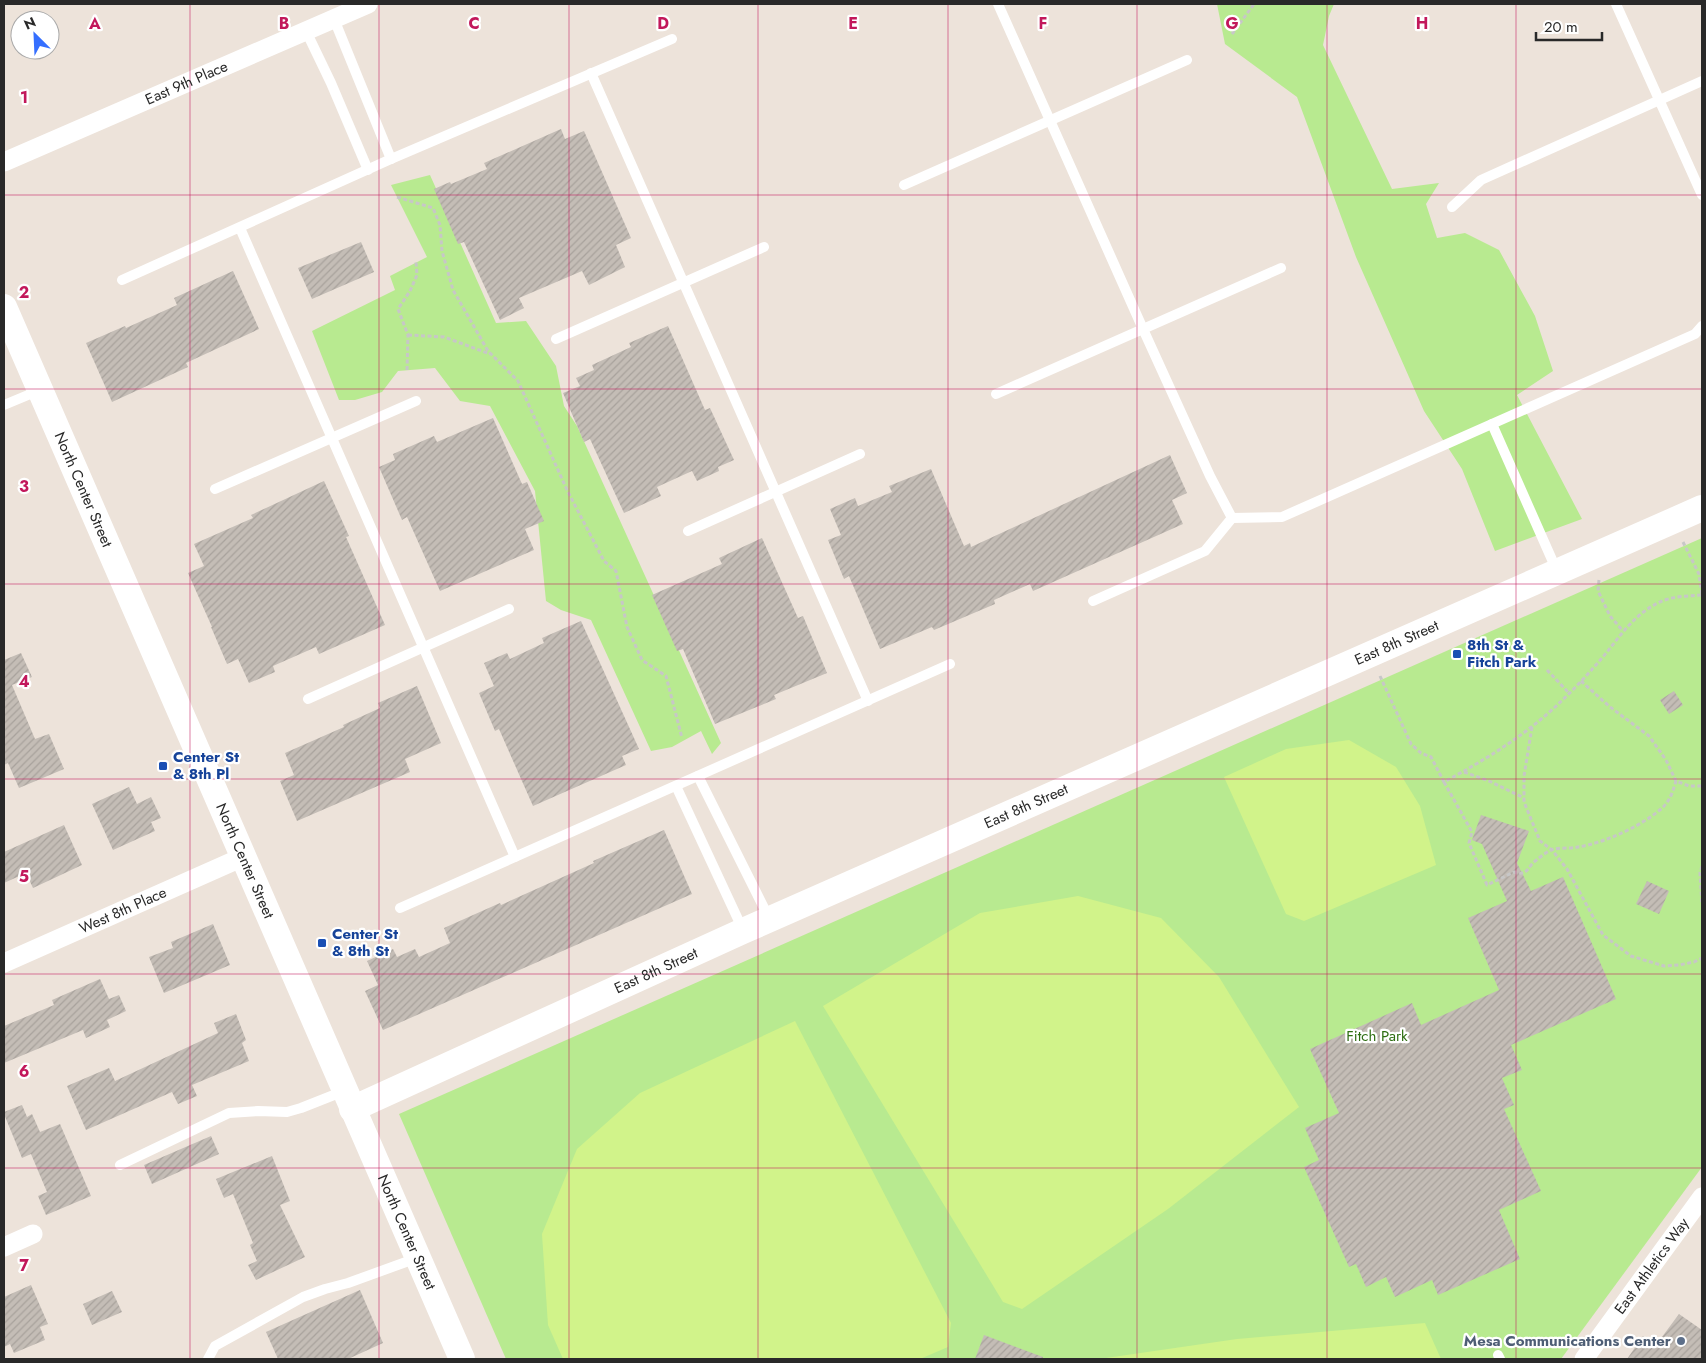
<svg xmlns="http://www.w3.org/2000/svg" width="1706" height="1363" viewBox="0 0 1706 1363" font-family="Jost,sans-serif">
<defs>
<pattern id="building-hatch" width="6" height="6" patternUnits="userSpaceOnUse" patternTransform="scale(1.25)"><rect width="6" height="6" fill="#c4bdb6"/><path d="M-1 1l2-2M0 6l6-6M5 7l2-2" fill="none" stroke="#a8a29c"/></pattern>
</defs>
<rect width="100%" height="100%" fill="#ede3da"/>
<!-- park -->
<g fill="#b8ea90">
<polygon points="1217,4 1334,4 1329,16 1323,45 1392,189 1439,183 1426,204 1437,238 1465,233 1499,250 1535,316 1553,371 1517,395 1582,519 1495,551 1462,469 1424,411 1356,257 1297,97 1225,44"/>
<polygon points="430,175 496,323 526,321 556,366 564,406 577,426 721,743 712,754 701,731 672,747 651,751 591,620 561,610 546,601 535,491 490,406 460,401 435,368 398,371 382,392 355,400 339,400 312,331 395,290 390,276 427,257 391,185"/>
<polygon points="1702,538 1702,1167 1561,1359 506,1359 399,1114"/>
</g>
<!-- pitch -->
<g fill="#d1f38a">
<polygon points="1349,740 1396,767 1420,806 1436,865 1304,921 1286,914 1224,777 1286,749"/>
<polygon points="1078,896 1161,918 1219,977 1299,1107 1168,1209 1022,1309 1003,1302 823,1006 980,913"/>
<polygon points="795,1021 951,1323 948,1347 920,1359 563,1359 548,1325 542,1234 577,1149 640,1093"/>
<polygon points="1425,1323 1441,1359 1099,1359 1237,1339"/>
</g>
<!-- building -->
<g fill="url(#building-hatch)">
<polygon points="561,129 565,139 584,131 631,238 616,245 625,267 589,285 582,271 519,298 524,308 500,320 464,242 458,244 434,189 450,182 451,184 487,169 484,163"/>
<polygon points="361,242 374,272 312,299 298,268"/>
<polygon points="233,271 259,329 186,363 188,367 112,402 86,343 125,326 126,328 177,305 174,298"/>
<polygon points="668,326 705,410 710,408 734,460 718,467 719,471 697,481 692,471 657,487 661,496 624,513 590,439 584,442 563,393 580,386 576,378 594,370 592,365 631,347 629,343"/>
<polygon points="493,418 522,484 527,482 544,521 525,529 534,550 440,591 407,517 402,520 379,467 395,460 393,454 434,436 437,442"/>
<polygon points="1170,455 1187,493 1172,500 1183,524 1033,591 1030,584 994,600 995,604 934,630 932,627 880,649 849,576 844,579 828,540 841,535 830,509 855,498 858,506 892,492 889,486 931,469 964,546 970,543 971,547"/>
<polygon points="324,481 349,536 346,537 385,625 319,654 316,647 273,666 275,672 249,683 238,659 227,664 211,627 212,627 188,573 204,566 194,544 253,518 251,515"/>
<polygon points="762,538 798,618 803,616 827,673 774,695 776,699 715,724 683,649 677,651 652,595 722,564 719,558"/>
<polygon points="581,621 639,749 622,756 626,765 533,806 499,729 495,731 479,693 494,686 484,663 507,653 510,659 544,643 542,638"/>
<polygon points="21,653 32,677 12,685 35,739 49,734 64,769 19,788 8,763 4,765 4,660"/>
<polygon points="417,686 441,743 405,759 410,772 297,821 280,781 294,775 285,753 344,727 343,725 380,708 378,703"/>
<polygon points="1674,691 1683,705 1669,714 1660,700"/>
<polygon points="129,787 137,804 151,797 161,818 151,822 155,831 113,850 92,804"/>
<polygon points="1481,815 1529,831 1517,863 1531,891 1563,877 1616,999 1511,1045 1522,1070 1502,1078 1514,1105 1504,1109 1541,1191 1499,1210 1520,1259 1438,1295 1432,1280 1395,1297 1386,1277 1366,1287 1356,1264 1349,1267 1304,1167 1319,1160 1305,1128 1339,1113 1310,1049 1412,1003 1421,1025 1499,990 1468,918 1507,901 1482,844 1472,840"/>
<polygon points="64,825 82,865 33,888 26,873 4,883 4,852"/>
<polygon points="664,830 692,894 383,1030 365,991 378,985 367,961 393,949 397,957 415,949 419,957 450,943 444,928 500,903 501,905 594,863 593,861"/>
<polygon points="1647,881 1669,891 1659,914 1636,904"/>
<polygon points="213,924 230,965 164,993 149,957 173,948 171,942"/>
<polygon points="100,979 109,999 119,995 126,1011 107,1020 110,1027 86,1038 83,1030 4,1063 4,1026 54,1005 52,1000"/>
<polygon points="236,1014 246,1040 242,1043 249,1061 192,1085 197,1096 178,1104 172,1092 86,1130 67,1086 109,1068 115,1081 218,1033 214,1023"/>
<polygon points="22,1105 27,1117 32,1114 40,1132 60,1124 91,1196 46,1215 38,1196 47,1192 31,1154 22,1158 4,1114 4,1112"/>
<polygon points="211,1136 219,1154 152,1184 144,1165"/>
<polygon points="272,1156 290,1201 280,1205 305,1257 256,1280 248,1265 257,1261 250,1245 253,1243 233,1194 224,1198 216,1179"/>
<polygon points="31,1285 48,1324 40,1327 45,1340 14,1353 10,1344 4,1347 4,1297"/>
<polygon points="360,1290 383,1343 348,1359 278,1359 266,1332"/>
<polygon points="112,1291 122,1312 92,1325 83,1304"/>
<polygon points="1679,1314 1702,1330 1702,1359 1627,1359 1643,1336 1656,1345"/>
<polygon points="984,1335 1043,1357 1043,1359 975,1359"/>
</g>
<g fill="none" stroke-linecap="round" stroke-linejoin="round">
<!-- path -->
<g stroke="#c7c7c7" stroke-width="3" stroke-dasharray="4 2.5" stroke-linecap="butt">
<polyline points="1232,34 1254,4"/>
<polyline points="397,197 433,208 440,225 442,251 453,290 488,351 518,381 567,490 604,561 616,571 627,627 642,660 666,676 682,738"/>
<polyline points="408,335 444,337 490,354"/>
<polyline points="407,370 408,335 398,309 410,291 417,275 416,262"/>
<polyline points="1683,542 1699,574 1702,595"/>
<polyline points="1599,580 1598,591 1610,616 1623,631"/>
<polyline points="1547,670 1569,693"/>
<path d="M 1380,676 L 1411,744 L 1421,753 L 1431,757 L 1444,782 C 1483,761 1521,738 1554,708 C 1568,695 1582,681 1594,667 C 1615,645 1629,617 1658,603 C 1671,596 1688,596 1702,595"/>
<polyline points="1581,681 1610,707 1649,736 1666,760 1676,781 1689,786 1702,786"/>
<polyline points="1532,727 1524,776 1524,802 1540,841 1552,850 1567,869 1603,935 1631,956 1664,966 1679,965 1694,962 1702,958"/>
<polyline points="1464,772 1489,781 1524,798"/>
<path d="M 1444,782 L 1472,832 L 1469,843 L 1487,885 L 1514,872 C 1524,875 1526,872 1532,864 C 1536,860 1545,853 1551,850 C 1559,847 1570,849 1578,847 C 1604,843 1642,826 1662,808 C 1670,801 1673,791 1676,781"/>
<polyline points="1702,866 1700,873 1702,905"/>
</g>
<!-- lane -->
<g stroke="#fff" stroke-width="10">
<polyline points="998,4 1143,329 1210,476 1232,518"/>
<polyline points="1616,4 1702,195"/>
<polyline points="334,19 391,159"/>
<polyline points="306,31 331,83 368,170"/>
<polyline points="591,73 868,701"/>
<polyline points="904,185 1187,60"/>
<polyline points="1452,207 1481,180 1702,81"/>
<polyline points="240,228 515,857"/>
<polyline points="122,280 391,159 672,39"/>
<polyline points="556,339 764,247"/>
<polyline points="996,394 1281,268"/>
<polyline points="4,405 40,390"/>
<polyline points="1492,424 1557,571"/>
<polyline points="215,489 416,401"/>
<polyline points="688,531 860,454"/>
<polyline points="1093,601 1205,551 1232,518 1282,517 1695,334 1702,326"/>
<polyline points="308,699 509,609"/>
<polyline points="698,776 769,918"/>
<polyline points="676,786 743,930"/>
<polyline points="400,908 950,664"/>
<polyline points="120,1165 229,1113 258,1111 287,1112 301,1108 344,1091"/>
<polyline points="1498,1355 1500,1359"/>
<polyline points="208,1359 215,1346 303,1297 325,1289 348,1283 417,1258"/>
</g>
<!-- street -->
<g stroke="#fff" stroke-width="19">
<path id="s1" d="M 4,162 L 368,4"/>
<path id="s2" d="M 4,963 L 243,857"/>
<polyline points="4,1247 33,1234"/>
<path id="s3" d="M 1584,1359 L 1702,1197"/>
</g>
<!-- secondary -->
<g stroke="#fff" stroke-width="26">
<path id="s4" d="M 4,307 L 462,1359"/>
<path id="s5" d="M 352,1109 L 743,931 L 1702,508"/>
</g>
</g>
<!-- grid -->
<path fill="none" stroke="#c2185b" stroke-width="1" stroke-opacity="0.55" d="M 190,4 L 190,1359M 379,4 L 379,1359M 569,4 L 569,1359M 758,4 L 758,1359M 948,4 L 948,1359M 1137,4 L 1137,1359M 1327,4 L 1327,1359M 1516,4 L 1516,1359M 4,195 L 1702,195M 4,389 L 1702,389M 4,584 L 1702,584M 4,779 L 1702,779M 4,974 L 1702,974M 4,1168 L 1702,1168"/>
<!-- markers -->
<g fill="#1a4fb4" stroke="#fff" stroke-width="2">
<rect x="1452" y="649" width="10" height="10" rx="2.5"/>
<rect x="158" y="761" width="10" height="10" rx="2.5"/>
<rect x="317" y="938" width="10" height="10" rx="2.5"/>
</g>
<circle fill="#5c6f8a" stroke="#fff" stroke-width="2" cx="1681" cy="1341" r="5"/>
<g text-anchor="middle" stroke-width="4.5" stroke-linejoin="round" paint-order="stroke">
<!-- street labels -->
<g font-size="15" fill="#292929" stroke="#fff">
<text dy="5" stroke="none"><textPath href="#s1" startOffset="199">East 9th Place</textPath></text>
<text dy="5" stroke="none"><textPath href="#s4" startOffset="199">North Center Street</textPath></text>
<text dy="5" stroke="none"><textPath href="#s5" startOffset="1144">East 8th Street</textPath></text>
<text dy="5" stroke="none"><textPath href="#s5" startOffset="739">East 8th Street</textPath></text>
<text dy="5" stroke="none"><textPath href="#s4" startOffset="604">North Center Street</textPath></text>
<text dy="5" stroke="none"><textPath href="#s2" startOffset="130">West 8th Place</textPath></text>
<text dy="5" stroke="none"><textPath href="#s5" startOffset="334">East 8th Street</textPath></text>
<text dy="5" stroke="none"><textPath href="#s4" startOffset="1009">North Center Street</textPath></text>
<text dy="5" stroke="none"><textPath href="#s3" startOffset="115">East Athletics Way</textPath></text>
</g>
<!-- transit labels -->
<g font-size="15" font-weight="bold" fill="#164399" stroke="#fff" text-anchor="start">
<text x="1467" y="650">8th St &amp;<tspan x="1467" dy="17">Fitch Park</tspan></text>
<text x="173" y="762">Center St<tspan x="173" dy="17">&amp; 8th Pl</tspan></text>
<text x="332" y="939">Center St<tspan x="332" dy="17">&amp; 8th St</tspan></text>
</g>
<!-- park labels -->
<g font-size="15" fill="#2e6e12" stroke="#fff">
<text x="1377" y="1041">Fitch Park</text>
</g>
<!-- service labels -->
<g font-size="15" font-weight="bold" fill="#4e5e75" stroke="#fff" text-anchor="end">
<text x="1671" y="1346">Mesa Communications Center</text>
</g>
</g>
<g font-size="16" text-anchor="middle" font-weight="bold" fill="#c2185b" stroke="#fff" stroke-width="4.5" stroke-linejoin="round" paint-order="stroke">
<text x="95" y="29">A</text>
<text x="284" y="29">B</text>
<text x="474" y="29">C</text>
<text x="663" y="29">D</text>
<text x="853" y="29">E</text>
<text x="1043" y="29">F</text>
<text x="1232" y="29">G</text>
<text x="1422" y="29">H</text>
<text x="24" y="103">1</text>
<text x="24" y="298">2</text>
<text x="24" y="492">3</text>
<text x="24" y="687">4</text>
<text x="24" y="882">5</text>
<text x="24" y="1077">6</text>
<text x="24" y="1271">7</text>
</g>
<!-- border -->
<rect width="1706" height="1363" fill="none" stroke="#292929" stroke-width="10"/>
<!-- north arrow -->
<g transform="translate(35 35) rotate(336)"><circle r="24" fill="#ffffff" stroke="#a9a9a9"/>
<path d="M0-4L9 19L0 12L-9 19Z" fill="#356fff"/>
<text y="-8" font-size="14" font-weight="bold" text-anchor="middle" fill="#292929">N</text>
</g>
<!-- scale -->
<path d="M1536 32v8h66v-8" fill="none" stroke="#292929" stroke-width="2.5"/>
<text x="1544" y="32" font-size="15" fill="#292929" stroke="#ffffff" stroke-width="4" paint-order="stroke">20 m</text>
</svg>
